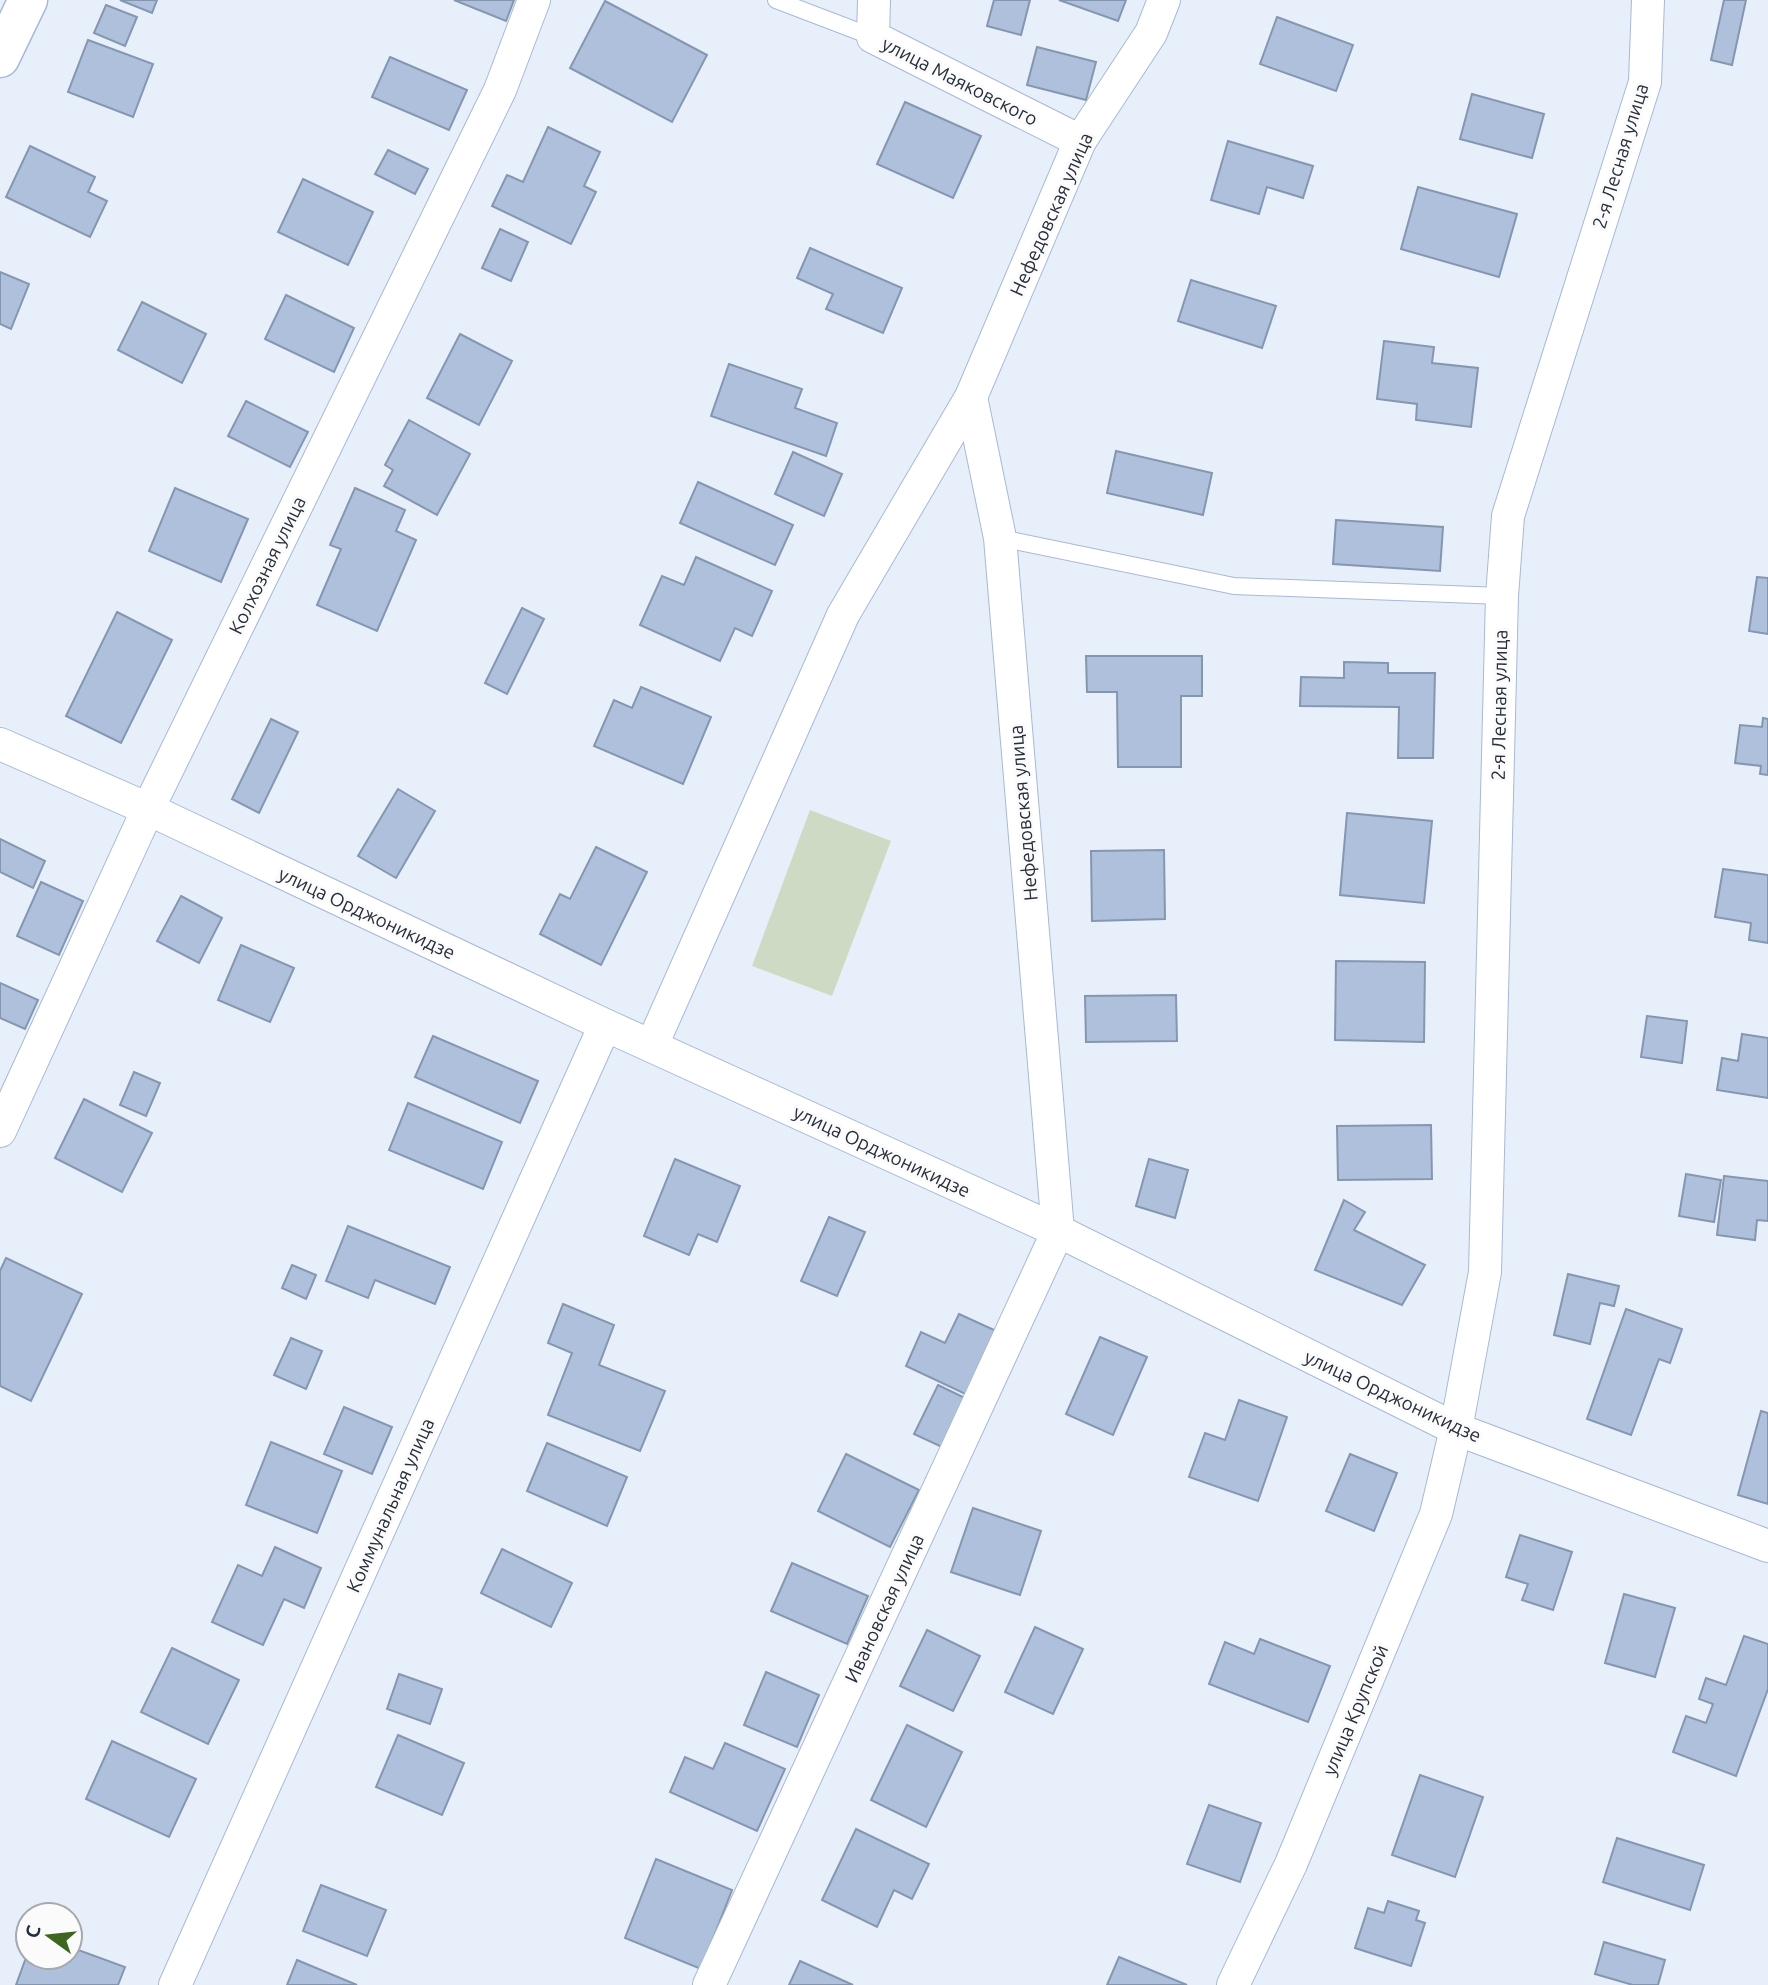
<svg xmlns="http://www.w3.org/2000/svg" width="1768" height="1985" viewBox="0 0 1768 1985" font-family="Ubuntu,sans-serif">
<rect width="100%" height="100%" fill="#e7effa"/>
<!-- green -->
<polygon fill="#cddbc4" points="810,810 891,841 832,996 752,966"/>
<!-- building -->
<g fill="#afc0dc" stroke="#8596b1" stroke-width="2">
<polygon points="120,0 157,0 152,13"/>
<polygon points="454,0 514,0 506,21"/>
<polygon points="994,0 1030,0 1021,35 987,26"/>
<polygon points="1059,0 1126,0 1118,21"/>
<polygon points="1724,0 1746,0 1732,65 1711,60"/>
<polygon points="605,1 707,55 672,122 570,68"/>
<polygon points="106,5 137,17 125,46 94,33"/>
<polygon points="1277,17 1353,45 1336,91 1260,64"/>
<polygon points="88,40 153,64 133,117 68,92"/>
<polygon points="1037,47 1096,62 1086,100 1027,85"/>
<polygon points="390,57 467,90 449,130 372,97"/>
<polygon points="1472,94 1544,114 1532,158 1460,139"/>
<polygon points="905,102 981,136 953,198 877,164"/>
<polygon points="548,127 600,152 584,186 596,192 571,244 492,206 507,175 523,182"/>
<polygon points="1228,141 1313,166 1303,198 1267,187 1259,214 1211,200"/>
<polygon points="30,146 95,177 88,192 107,201 90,237 6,197"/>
<polygon points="388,150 428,169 415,194 375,174"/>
<polygon points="303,179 373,212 348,265 278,232"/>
<polygon points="1418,187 1517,214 1499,277 1401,249"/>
<polygon points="500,229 528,242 511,281 482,268"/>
<polygon points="810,248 902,288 883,333 826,309 833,294 797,278"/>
<polygon points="0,272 29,284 11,329 0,324"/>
<polygon points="1191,280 1276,306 1262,348 1178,321"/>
<polygon points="286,295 354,328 334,372 265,339"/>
<polygon points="142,302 206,334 182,383 118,350"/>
<polygon points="460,334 512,361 479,425 427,398"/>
<polygon points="1384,341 1434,347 1432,363 1478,368 1471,427 1416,420 1417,404 1377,399"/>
<polygon points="729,364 802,389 795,408 837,423 826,456 711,416"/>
<polygon points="246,401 308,432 290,467 228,436"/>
<polygon points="409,420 470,454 437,515 384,486 393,470 385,465"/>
<polygon points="1116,451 1212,473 1203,515 1107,493"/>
<polygon points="793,452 842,474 824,516 775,494"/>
<polygon points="698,482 793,525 775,565 680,523"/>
<polygon points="175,488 248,519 221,582 149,551"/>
<polygon points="355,488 405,510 396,531 416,540 377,631 317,605 341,549 330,545"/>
<polygon points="1336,520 1443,527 1440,571 1333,564"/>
<polygon points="696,557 772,591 752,636 735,628 720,661 640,625 662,576 684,585"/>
<polygon points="1757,577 1768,578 1768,634 1749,631"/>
<polygon points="522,608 544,619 507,694 485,683"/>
<polygon points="117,612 172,640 121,743 66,716"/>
<polygon points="1086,656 1202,656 1202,696 1181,696 1181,767 1118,767 1117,692 1087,692"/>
<polygon points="1344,662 1388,663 1388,673 1435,673 1433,758 1398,758 1399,707 1300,706 1301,677 1344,678"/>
<polygon points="641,687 711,717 683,784 594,746 614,700 632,708"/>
<polygon points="1763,718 1768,719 1768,775 1760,774 1761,766 1735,763 1740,725 1762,727"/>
<polygon points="271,719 298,732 259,813 232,799"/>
<polygon points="398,789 435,811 396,878 358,856"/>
<polygon points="1347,813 1432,821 1424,903 1340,895"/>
<polygon points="0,839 45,861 33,888 0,872"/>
<polygon points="596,847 647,872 601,965 540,934 560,894 570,899"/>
<polygon points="1164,850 1165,919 1092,921 1091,851"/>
<polygon points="1723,869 1768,875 1768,943 1749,940 1751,923 1715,917"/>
<polygon points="41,882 83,901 59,955 17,936"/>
<polygon points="181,896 222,918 199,963 157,941"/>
<polygon points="241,945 294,968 270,1022 218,1000"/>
<polygon points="1336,961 1425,962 1424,1042 1335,1040"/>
<polygon points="0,983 38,1000 25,1029 0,1018"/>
<polygon points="1176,995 1177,1041 1086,1042 1085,996"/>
<polygon points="1647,1016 1687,1021 1682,1063 1641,1057"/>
<polygon points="1742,1034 1768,1038 1768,1098 1717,1090 1722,1058 1738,1061"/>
<polygon points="433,1036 538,1081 520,1123 415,1077"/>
<polygon points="134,1072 160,1083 146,1116 120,1105"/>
<polygon points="84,1099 152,1133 122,1192 55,1158"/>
<polygon points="408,1103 502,1142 483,1189 389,1150"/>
<polygon points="1431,1125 1432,1179 1338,1180 1337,1126"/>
<polygon points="675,1159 740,1186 717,1242 698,1234 689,1255 644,1236"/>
<polygon points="1149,1159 1188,1170 1175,1218 1136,1206"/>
<polygon points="1686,1174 1721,1180 1714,1222 1679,1216"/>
<polygon points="1724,1176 1768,1181 1768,1221 1757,1220 1755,1240 1717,1235"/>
<polygon points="1344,1200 1365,1212 1354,1230 1425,1265 1402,1305 1315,1270"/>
<polygon points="829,1217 865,1232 837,1296 801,1281"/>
<polygon points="348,1226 450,1267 435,1304 375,1280 368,1298 326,1281"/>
<polygon points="6,1258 82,1294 31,1401 0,1386 0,1271"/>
<polygon points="292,1265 316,1275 306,1299 282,1288"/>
<polygon points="1568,1274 1619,1286 1614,1306 1600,1303 1590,1344 1554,1335"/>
<polygon points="563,1304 614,1325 599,1365 665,1391 640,1451 548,1415 572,1353 548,1343"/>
<polygon points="1626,1309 1682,1329 1670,1363 1659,1359 1631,1435 1587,1419"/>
<polygon points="959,1314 1005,1335 976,1399 906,1366 921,1332 945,1343"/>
<polygon points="1100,1337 1147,1357 1113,1435 1066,1414"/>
<polygon points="291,1338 322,1351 306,1389 274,1375"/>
<polygon points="938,1385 967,1399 944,1448 914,1434"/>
<polygon points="1239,1400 1287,1417 1258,1501 1189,1477 1205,1433 1225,1440"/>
<polygon points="344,1407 392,1427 372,1474 324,1454"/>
<polygon points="1761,1411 1768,1413 1768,1504 1738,1495"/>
<polygon points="271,1442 342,1471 317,1533 246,1505"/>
<polygon points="547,1443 627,1477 607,1526 527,1491"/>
<polygon points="846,1454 919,1490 890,1547 818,1511"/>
<polygon points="1350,1454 1397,1473 1374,1531 1326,1511"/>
<polygon points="973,1508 1041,1531 1020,1595 951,1572"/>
<polygon points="1520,1535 1572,1552 1553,1610 1522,1600 1528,1584 1506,1577"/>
<polygon points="275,1547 321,1568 304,1608 284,1599 263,1645 212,1622 238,1565 262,1576"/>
<polygon points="502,1549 572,1583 551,1627 481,1593"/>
<polygon points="792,1563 868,1596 847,1644 771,1611"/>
<polygon points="1624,1594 1675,1608 1655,1677 1605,1663"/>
<polygon points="1035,1627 1083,1649 1053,1714 1005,1692"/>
<polygon points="927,1630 980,1656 953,1711 900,1686"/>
<polygon points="1744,1636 1768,1644 1768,1689 1736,1776 1673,1752 1686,1716 1706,1723 1713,1704 1699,1699 1706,1678 1726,1685"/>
<polygon points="1260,1639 1330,1666 1308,1722 1209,1684 1225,1642 1254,1654"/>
<polygon points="172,1648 239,1680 208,1744 141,1712"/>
<polygon points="766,1672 819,1695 797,1747 744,1725"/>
<polygon points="399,1674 442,1689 430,1724 387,1709"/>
<polygon points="907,1725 962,1752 926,1827 871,1800"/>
<polygon points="398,1735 464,1763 442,1815 376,1787"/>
<polygon points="112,1741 196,1779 169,1837 86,1799"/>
<polygon points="725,1743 785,1769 757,1831 670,1792 685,1757 713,1769"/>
<polygon points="1420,1775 1483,1797 1455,1877 1392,1855"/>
<polygon points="1209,1805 1261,1823 1240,1882 1187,1864"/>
<polygon points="856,1829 929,1864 912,1899 894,1890 877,1927 822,1900"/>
<polygon points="1617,1838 1704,1865 1690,1910 1603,1882"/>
<polygon points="656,1859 732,1890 701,1969 625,1938"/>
<polygon points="321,1885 386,1910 367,1956 303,1931"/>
<polygon points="1388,1901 1419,1911 1416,1920 1425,1923 1411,1966 1355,1948 1368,1908 1384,1913"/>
<polygon points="1604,1942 1665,1960 1658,1985 1633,1985 1595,1974"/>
<polygon points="70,1947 125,1967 118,1985 16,1985 28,1952 28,1957 70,1957"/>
<polygon points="1119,1957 1187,1985 1107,1985"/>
<polygon points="297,1960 357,1985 287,1985"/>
<polygon points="800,1961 853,1985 789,1985"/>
</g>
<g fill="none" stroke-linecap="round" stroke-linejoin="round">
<defs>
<g id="lane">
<polyline points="776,0 873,37"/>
<polyline points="1000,538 1234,586 1502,596"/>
</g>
<g id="street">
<polyline points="874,0 873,37 1080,141"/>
<polyline points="0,744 148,809 605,1025 1058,1231 1456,1429 1768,1546"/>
<polyline points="652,1045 843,615 971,397 1080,141 1151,33 1164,0"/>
<polyline points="0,1131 148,809 500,90 534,0"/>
<polyline points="175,1985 605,1025"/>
<polyline points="709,1985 1058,1231 1000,538 971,397"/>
<polyline points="1233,1985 1291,1864 1436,1514 1456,1429 1485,1272 1502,596 1508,516 1645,82 1648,0"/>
</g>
<polyline id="secondary" points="0,58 28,0"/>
</defs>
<!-- lane casing -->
<use href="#lane" stroke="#a8b9d5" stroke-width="18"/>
<!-- street casing -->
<use href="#street" stroke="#a8b9d5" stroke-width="34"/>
<!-- secondary casing -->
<use href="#secondary" stroke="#a8b9d5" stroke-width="41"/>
<!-- lane -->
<use href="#lane" stroke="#fff" stroke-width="16"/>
<!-- street -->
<use href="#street" stroke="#fff" stroke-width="32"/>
<!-- secondary -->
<use href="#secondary" stroke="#fff" stroke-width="38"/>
</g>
<g text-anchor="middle" stroke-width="6" stroke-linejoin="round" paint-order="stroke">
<!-- street labels -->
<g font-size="19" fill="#272e39" stroke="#fbfbfb">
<text transform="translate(960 81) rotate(27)" y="7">улица Маяковского</text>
<text transform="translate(1620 156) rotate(-73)" y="7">2-я Лесная улица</text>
<text transform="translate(1051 214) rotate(-66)" y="7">Нефедовская улица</text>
<text transform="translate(267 565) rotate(-64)" y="7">Колхозная улица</text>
<text transform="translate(1499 705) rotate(-89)" y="7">2-я Лесная улица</text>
<text transform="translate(1023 813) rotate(-95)" y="7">Нефедовская улица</text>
<text transform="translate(367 913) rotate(25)" y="7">улица Орджоникидзе</text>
<text transform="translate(882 1151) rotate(25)" y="7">улица Орджоникидзе</text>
<text transform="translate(1393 1396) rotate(25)" y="7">улица Орджоникидзе</text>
<text transform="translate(390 1505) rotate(-66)" y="7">Коммунальная улица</text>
<text transform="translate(884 1608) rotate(-65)" y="7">Ивановская улица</text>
<text transform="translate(1355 1710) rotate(-67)" y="7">улица Крупской</text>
</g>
</g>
<!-- north arrow -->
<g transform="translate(49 1936) rotate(285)"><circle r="33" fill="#fbfbfb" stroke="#a6a9ad" stroke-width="2"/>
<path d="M0-5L12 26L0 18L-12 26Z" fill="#3f6620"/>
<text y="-10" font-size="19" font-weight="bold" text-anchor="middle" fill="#272e39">С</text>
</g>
</svg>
